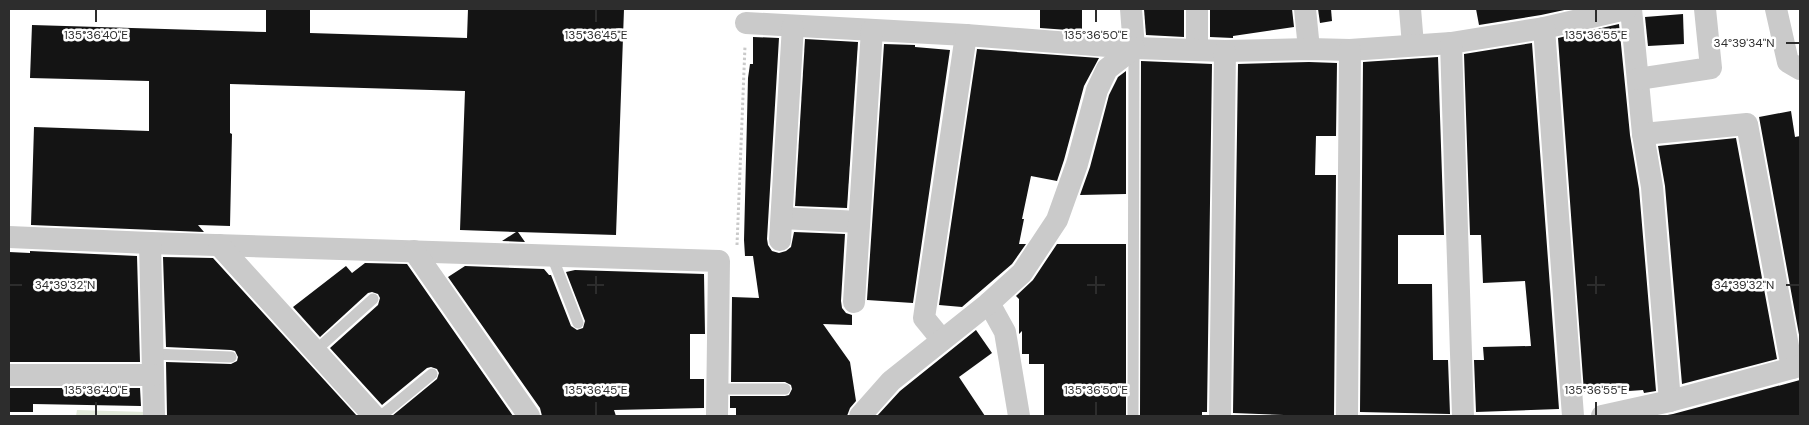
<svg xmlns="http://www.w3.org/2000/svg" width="1809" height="425" viewBox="0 0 1809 425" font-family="'DM Sans',sans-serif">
<rect width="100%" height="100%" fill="#fff"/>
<!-- green -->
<polygon fill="#e3eadb" points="77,410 147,412 147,416 76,416"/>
<!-- building -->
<g fill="#141414">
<polygon points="266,9 310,9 310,33 467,38 468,9 624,9 616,235 518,232 525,242 502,241 516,232 460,230 465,91 230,84 230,133 232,134 230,226 198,225 204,232 31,225 34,127 149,131 149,81 30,78 32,25 266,32"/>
<polygon points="1040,9 1082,9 1082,31 1040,28"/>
<polygon points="1144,9 1184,9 1184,37 1146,35"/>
<polygon points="1210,9 1292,9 1294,27 1233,36 1233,38 1210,37"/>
<polygon points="1318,9 1331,9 1332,21 1320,23"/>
<polygon points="1476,9 1569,9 1541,15 1479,25"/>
<polygon points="1683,14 1684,44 1648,46 1645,17"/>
<polygon points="1619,24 1630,135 1639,189 1656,391 1644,393 1643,390 1615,392 1615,390 1584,392 1558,38"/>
<polygon points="753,37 779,38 767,239 768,245 772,251 779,253 786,251 791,247 794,232 845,234 841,301 842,308 846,313 852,315 852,325 823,324 850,362 856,401 850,408 847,416 736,416 736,408 730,408 730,396 785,396 789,395 792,389 791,385 785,382 731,382 732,297 759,298 753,256 745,256 744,240 748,78 750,64 753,64"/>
<polygon points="805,39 858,42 847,208 795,206"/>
<polygon points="1532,43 1559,409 1476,412 1474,360 1484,360 1483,347 1531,346 1525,281 1483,283 1481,235 1470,235 1464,54"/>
<polygon points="884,44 915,45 915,47 950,50 913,303 867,300"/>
<polygon points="977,49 1099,58 1084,86 1064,160 1057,181 1031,176 1022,219 1024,219 1019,244 1026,244 1012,264 962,307 939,305"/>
<polygon points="1438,57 1444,235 1398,235 1398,284 1432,284 1433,360 1448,360 1450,414 1360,412 1363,62"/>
<polygon points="1141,61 1212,64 1207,412 1202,412 1202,416 1140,416"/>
<polygon points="1309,62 1337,63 1336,136 1316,136 1315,175 1336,175 1334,416 1284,416 1284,415 1233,413 1238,64"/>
<polygon points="1126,71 1126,194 1080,195 1090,167 1109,95 1118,77"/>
<polygon points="1791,111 1795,137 1800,136 1800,340 1759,117"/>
<polygon points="1736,138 1777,359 1682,384 1665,186 1658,146"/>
<polygon points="1057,244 1126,244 1126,416 1044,416 1044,364 1029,364 1029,354 1022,354 1022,331 1019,334 1019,299 1016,296 1033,280"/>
<polygon points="30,251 137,256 140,362 9,362 9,252 30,253"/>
<polygon points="163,257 213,258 357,416 173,416 173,415 167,415 166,362 231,364 237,361 238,357 235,351 231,350 166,347"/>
<polygon points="365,263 407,264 513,416 392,416 437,379 439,373 437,369 431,367 427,368 382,405 330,348 378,305 380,298 378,294 372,292 368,293 320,337 293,307 346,266 352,273"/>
<polygon points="465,266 544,269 549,275 551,275 571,326 577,330 583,328 585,321 566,272 575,270 704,274 705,334 690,334 690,379 704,379 704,408 614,410 616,416 542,416 540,408 448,277"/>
<polygon points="976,330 992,353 959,377 985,416 877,416 900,391"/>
<polygon points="1800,380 1800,416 1662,416 1673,414"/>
<polygon points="9,388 140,388 141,406 33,404 33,412 9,412"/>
</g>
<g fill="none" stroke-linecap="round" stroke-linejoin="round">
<!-- path -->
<polyline stroke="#cacaca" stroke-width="3" stroke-dasharray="2.5 2.5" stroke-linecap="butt" points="737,245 745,46"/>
<!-- lane -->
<g stroke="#cacaca" stroke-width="11">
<polyline points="552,256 578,323"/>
<polyline points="315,351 373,299"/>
<polyline points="152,354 231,357"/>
<polyline points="717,389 785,389"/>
<polyline points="381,416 432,374"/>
<polyline points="1133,416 1134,48"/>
</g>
<!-- street -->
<g stroke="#cacaca" stroke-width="22">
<polyline points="1131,9 1134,48"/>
<polyline points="1197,9 1197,50"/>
<polyline points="1305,9 1309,49"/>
<polyline points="1410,9 1413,45"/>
<polyline points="1631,9 1643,134 1652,187 1670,401"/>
<polyline points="1776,9 1788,62 1800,69"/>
<polyline points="746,23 966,35 1134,48 1225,51 1309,49 1350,50 1451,43 1544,28 1626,9"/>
<polyline points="1544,28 1573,416"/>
<polyline points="1451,43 1463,416"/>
<polyline points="1638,79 1711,68 1705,9"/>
<polyline points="1643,134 1747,124 1792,368"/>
<polyline points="782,218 859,222"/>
<polyline points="9,237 150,243 719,261 717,416"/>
<polyline points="780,240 793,26"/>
<polyline points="150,243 154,416"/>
<polyline points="219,245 374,416"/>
<polyline points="414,251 529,416"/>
<polyline points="854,302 872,30"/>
<polyline points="989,303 1005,332 1019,416"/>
<polyline points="942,340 924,318 966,35"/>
<polyline points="9,375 153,375"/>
<polyline points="860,416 891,381 989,303 1022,273 1057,220 1077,164 1097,90 1107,69 1134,48"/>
<polyline points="1220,416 1225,51"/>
<polyline points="1347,416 1350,50"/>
<polyline points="1602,416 1670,401 1800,366"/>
</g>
</g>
<!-- ticks -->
<path fill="none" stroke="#2d2d2d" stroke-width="2" d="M 96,10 L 96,22M 596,10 L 596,22M 1096,10 L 1096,22M 1596,10 L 1596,22M 1786,43 L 1799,43M 596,276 L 596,294M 1096,276 L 1096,294M 1596,276 L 1596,294M 10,285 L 22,285M 587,285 L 604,285M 1087,285 L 1105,285M 1587,285 L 1605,285M 1786,285 L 1799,285M 96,402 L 96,415M 596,402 L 596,415M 1096,402 L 1096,415M 1596,402 L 1596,415"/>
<g font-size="12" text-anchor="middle" fill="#2d2d2d" stroke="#fff" stroke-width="5" stroke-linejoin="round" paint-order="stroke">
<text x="96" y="39">135°36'40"E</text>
<text x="596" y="39">135°36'45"E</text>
<text x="1096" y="39">135°36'50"E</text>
<text x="1596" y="39">135°36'55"E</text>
<text x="1744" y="47">34°39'34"N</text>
<text x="65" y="289">34°39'32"N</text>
<text x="1744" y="289">34°39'32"N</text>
<text x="96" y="394">135°36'40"E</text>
<text x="596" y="394">135°36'45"E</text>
<text x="1096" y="394">135°36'50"E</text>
<text x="1596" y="394">135°36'55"E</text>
</g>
<!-- border -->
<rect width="1809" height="425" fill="none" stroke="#2d2d2d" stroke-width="20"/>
</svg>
